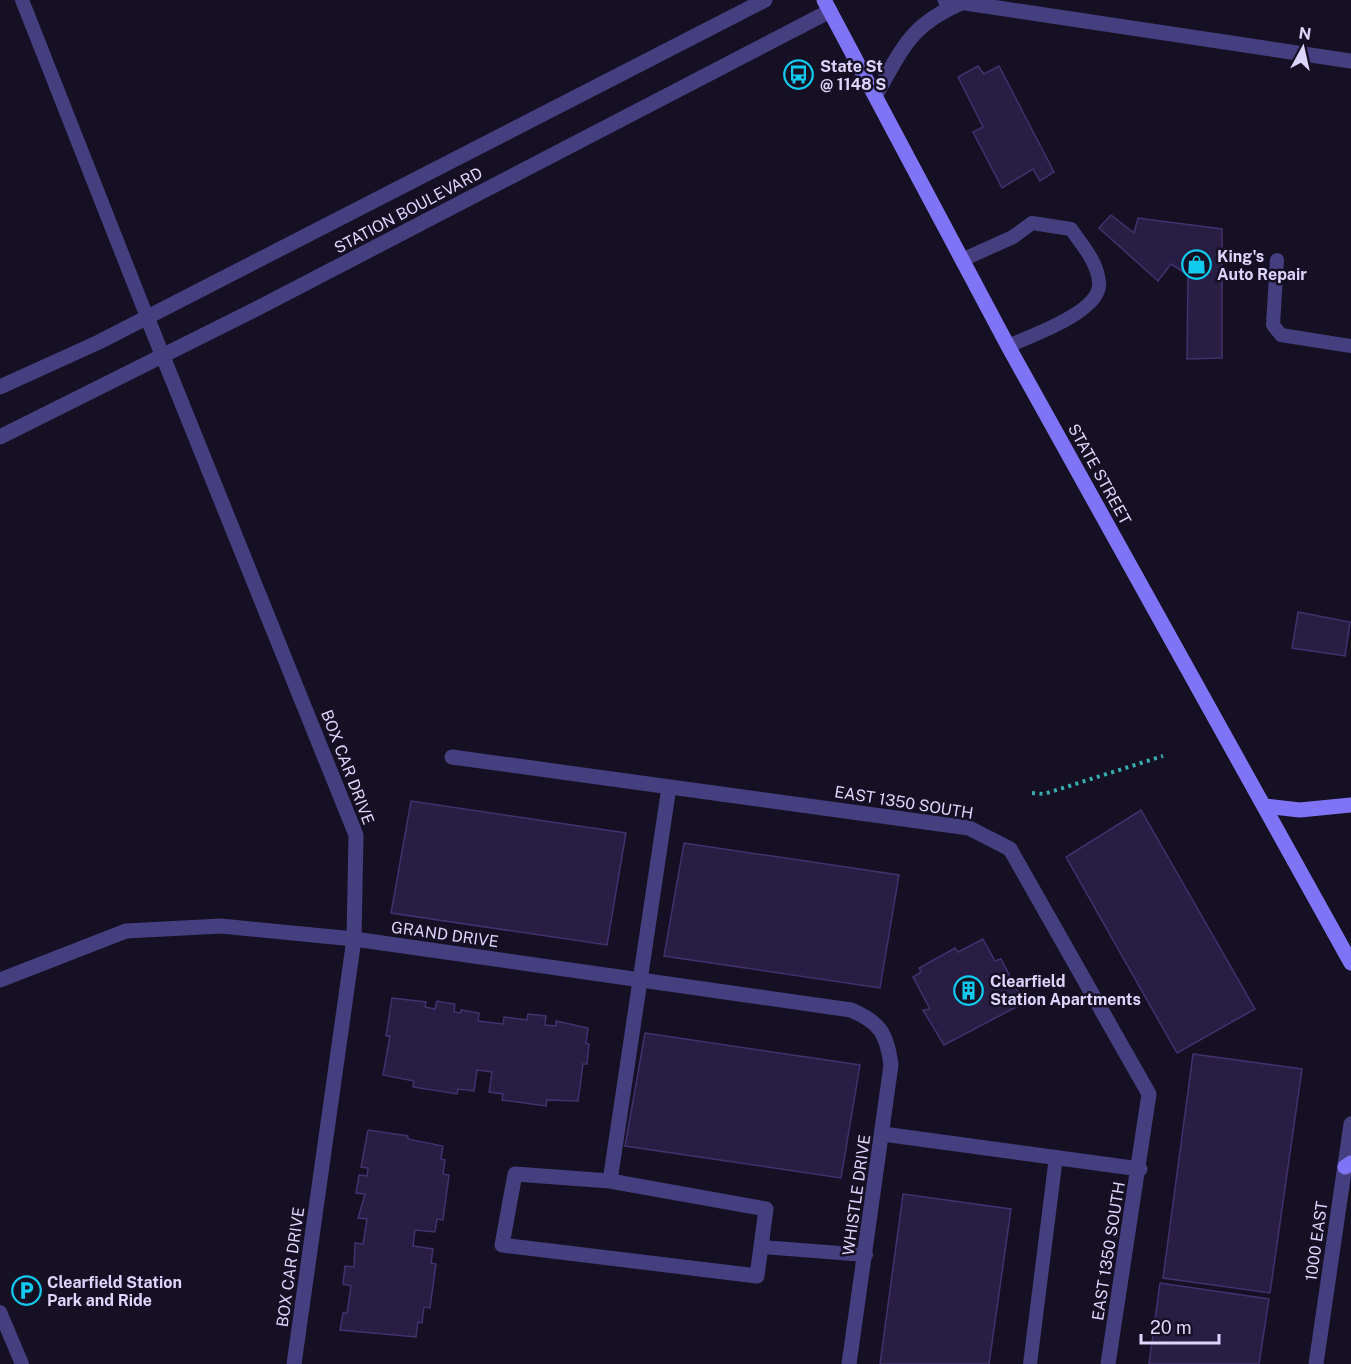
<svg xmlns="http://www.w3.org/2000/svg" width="1351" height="1364" viewBox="0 0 1351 1364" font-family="'Public Sans',sans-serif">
<rect width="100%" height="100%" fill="#151024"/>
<!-- building -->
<g fill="#281e43" stroke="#41316e" stroke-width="1.5">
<polygon points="978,66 984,74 999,66 1054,172 1040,181 1033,169 1002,188 973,132 983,127 958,77"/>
<polygon points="1111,215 1134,233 1138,218 1222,229 1222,358 1187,359 1188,275 1171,264 1158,281 1099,228"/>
<polygon points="1298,612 1350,622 1345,656 1292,648"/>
<polygon points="411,801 626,833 607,945 391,913"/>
<polygon points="1141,810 1255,1009 1177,1053 1066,857"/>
<polygon points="684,843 899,875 880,988 664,956"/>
<polygon points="983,939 995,961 1001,959 1024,1003 944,1045 923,1010 930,1009 913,977 921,972 919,968 955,948 958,952"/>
<polygon points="392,998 426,1002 425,1007 435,1009 437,1001 455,1004 454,1012 461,1013 461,1010 479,1013 478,1021 503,1024 504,1017 527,1020 528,1014 546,1016 545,1025 556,1026 556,1021 588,1028 586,1043 589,1044 587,1064 583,1064 578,1101 547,1100 546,1106 502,1100 503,1094 489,1092 492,1072 477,1070 474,1091 458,1089 457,1094 413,1087 414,1081 383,1075 390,1036 386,1036"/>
<polygon points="645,1033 860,1065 841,1178 625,1146"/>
<polygon points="1193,1054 1302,1069 1270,1293 1163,1278"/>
<polygon points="368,1130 408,1136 408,1139 443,1146 441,1159 445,1160 443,1174 449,1175 443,1220 437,1219 435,1232 415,1230 413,1246 433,1249 431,1263 436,1264 430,1308 424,1307 422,1323 418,1322 416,1337 340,1330 343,1313 347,1313 351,1286 343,1284 345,1266 354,1267 355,1243 363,1244 367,1219 358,1218 365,1194 356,1193 359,1175 367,1176 368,1168 361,1167"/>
<polygon points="903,1194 1011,1209 989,1364 880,1364"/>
<polygon points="1160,1283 1269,1299 1259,1364 1149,1364"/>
</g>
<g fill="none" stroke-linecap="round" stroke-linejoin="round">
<!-- path -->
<polyline stroke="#38aeae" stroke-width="4" stroke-dasharray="3 4.5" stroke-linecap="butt" points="1032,793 1044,794 1163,756"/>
<!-- service -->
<g stroke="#453f7f" stroke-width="14">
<polyline points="22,0 147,317"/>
<path d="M 962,260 L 1013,237 L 1032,223 L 1071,229 C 1082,245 1097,261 1099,282 C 1103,311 1031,336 1008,346"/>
<polyline points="1277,260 1273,325 1281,335 1351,346"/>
<polyline points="761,1247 866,1255"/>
<polyline points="0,1312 22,1364"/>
<polyline points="1030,1364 1056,1157"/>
</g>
<!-- minor -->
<g stroke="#453f7f" stroke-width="15">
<polyline points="945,0 1351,61"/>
<path d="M 875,96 C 903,49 908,26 961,3"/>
<polyline points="147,317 356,835 354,939 294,1364"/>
<polyline points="0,387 99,342 765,0"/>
<polyline points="0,437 258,308 830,11"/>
<polyline points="452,757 969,828 1010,849 1149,1094 1108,1364"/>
<path d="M 0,980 L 126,931 L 221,926 L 354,939 L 851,1010 C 880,1022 887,1034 891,1065 L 849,1364"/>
<polyline points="883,1134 1140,1169"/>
<polyline points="610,1181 515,1174 502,1245 757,1276 766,1209 610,1181 669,787"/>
</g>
<!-- tertiary -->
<polyline stroke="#453f7f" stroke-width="15" points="1316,1364 1351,1124"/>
<!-- secondary -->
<g stroke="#7f74f5" stroke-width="15">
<polyline points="824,0 1008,346 1351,963"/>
<polyline points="1264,806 1300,810 1351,805"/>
<polyline points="1345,1167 1351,1163"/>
</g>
</g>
<!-- icons -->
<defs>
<symbol id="bus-ring" viewBox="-11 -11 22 22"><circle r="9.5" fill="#151024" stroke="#11caed" stroke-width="1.5"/><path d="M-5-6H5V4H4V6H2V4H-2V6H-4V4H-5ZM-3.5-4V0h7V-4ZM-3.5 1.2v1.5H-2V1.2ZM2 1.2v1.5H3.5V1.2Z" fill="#11caed"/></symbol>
<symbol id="shop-ring" viewBox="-11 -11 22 22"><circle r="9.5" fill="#151024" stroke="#11caed" stroke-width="1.5"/><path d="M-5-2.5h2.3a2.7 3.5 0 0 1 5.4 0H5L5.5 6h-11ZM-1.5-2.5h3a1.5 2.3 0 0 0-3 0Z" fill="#11caed"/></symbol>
<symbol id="building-ring" viewBox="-11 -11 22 22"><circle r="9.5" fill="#151024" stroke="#11caed" stroke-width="1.5"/><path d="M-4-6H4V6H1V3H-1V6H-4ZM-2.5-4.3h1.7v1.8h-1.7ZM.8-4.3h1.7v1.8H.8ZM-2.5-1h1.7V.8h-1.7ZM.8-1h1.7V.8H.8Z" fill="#11caed"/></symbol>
<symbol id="parking-ring" viewBox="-11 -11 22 22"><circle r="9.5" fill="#151024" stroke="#11caed" stroke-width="1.5"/><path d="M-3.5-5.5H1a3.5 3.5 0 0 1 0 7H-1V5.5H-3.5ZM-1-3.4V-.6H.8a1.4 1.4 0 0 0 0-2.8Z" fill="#11caed"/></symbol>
</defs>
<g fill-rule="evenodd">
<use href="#bus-ring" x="782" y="58" width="33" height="33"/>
<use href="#shop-ring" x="1180" y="248" width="33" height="33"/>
<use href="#building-ring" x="952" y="974" width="33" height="33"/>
<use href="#parking-ring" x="10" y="1274" width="33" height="33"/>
</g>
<g text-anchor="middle" stroke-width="5" stroke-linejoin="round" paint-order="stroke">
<!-- poi labels -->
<g font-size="16" font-weight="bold" fill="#ddd6fc" stroke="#151024" text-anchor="start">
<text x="820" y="72">State St<tspan x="820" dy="18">@ 1148 S</tspan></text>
<text x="1217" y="262">King's<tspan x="1217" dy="18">Auto Repair</tspan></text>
<text x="990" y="987">Clearfield<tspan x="990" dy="18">Station Apartments</tspan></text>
<text x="47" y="1288">Clearfield Station<tspan x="47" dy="18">Park and Ride</tspan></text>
</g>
<!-- street labels -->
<g font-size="16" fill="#ddd6fc" stroke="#151024">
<text transform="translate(408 210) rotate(-28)" y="6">STATION BOULEVARD</text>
<text transform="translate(1100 474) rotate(61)" y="6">STATE STREET</text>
<text transform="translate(348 767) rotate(69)" y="6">BOX CAR DRIVE</text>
<text transform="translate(904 802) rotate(9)" y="6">EAST 1350 SOUTH</text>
<text transform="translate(445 934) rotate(8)" y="6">GRAND DRIVE</text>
<text transform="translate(856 1195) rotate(-82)" y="6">WHISTLE DRIVE</text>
<text transform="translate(1316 1241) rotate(-82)" y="6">1000 EAST</text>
<text transform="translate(1108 1251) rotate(-81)" y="6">EAST 1350 SOUTH</text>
<text transform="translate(290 1267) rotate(-82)" y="6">BOX CAR DRIVE</text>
</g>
</g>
<!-- north arrow -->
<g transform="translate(1303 48) rotate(8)" stroke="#151024" stroke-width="4.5" paint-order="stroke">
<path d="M0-4.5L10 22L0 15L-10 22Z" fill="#ddd6fc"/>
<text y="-9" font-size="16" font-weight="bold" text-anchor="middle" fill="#ddd6fc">N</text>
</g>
<!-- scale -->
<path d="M1141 1334v9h78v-9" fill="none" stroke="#ddd6fc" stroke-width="3"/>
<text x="1150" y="1334" font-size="18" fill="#ddd6fc" stroke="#151024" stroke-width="4.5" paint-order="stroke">20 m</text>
</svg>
